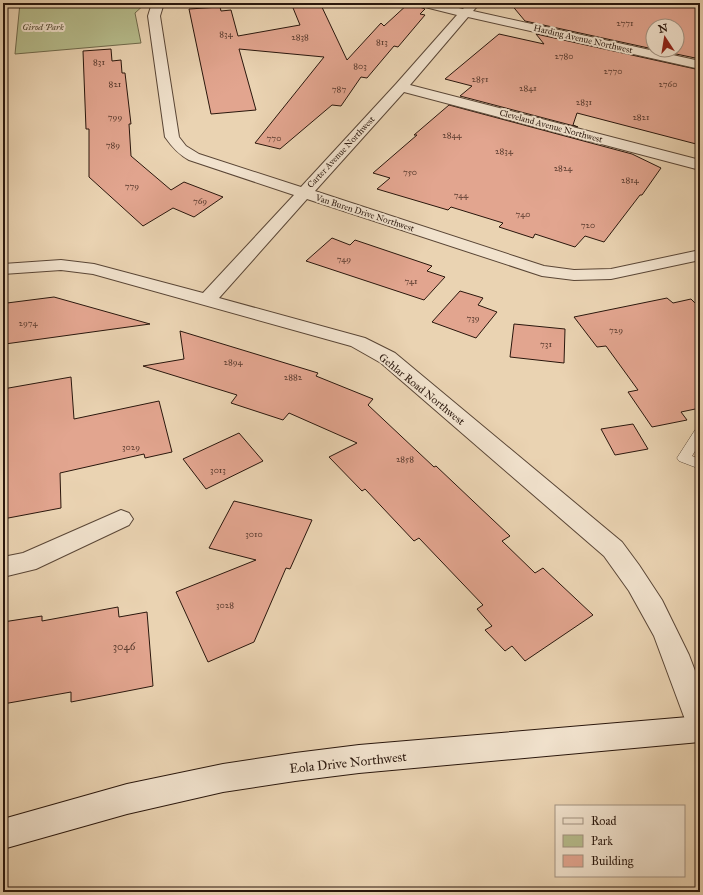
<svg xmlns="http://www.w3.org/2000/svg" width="703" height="895" viewBox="0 0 703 895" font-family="'IM FELL Great Primer',serif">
<rect width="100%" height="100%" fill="#ead3b2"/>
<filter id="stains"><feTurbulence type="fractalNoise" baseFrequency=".005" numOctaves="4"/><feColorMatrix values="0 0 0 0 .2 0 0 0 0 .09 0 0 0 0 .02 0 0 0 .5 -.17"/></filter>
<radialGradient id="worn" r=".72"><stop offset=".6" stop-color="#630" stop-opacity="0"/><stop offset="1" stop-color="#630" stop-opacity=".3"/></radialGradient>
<!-- green -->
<polygon fill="#b6bc8c" stroke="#706a4c" points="20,3 146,3 135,13 141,43 15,54"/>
<!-- building -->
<g fill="#e2a58f" stroke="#2a170d">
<polygon points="291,3 320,3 347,60 381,23 384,26 409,3 414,3 417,6 425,9 420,14 425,15 398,47 394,46 367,78 361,77 341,106 332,105 280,149 255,143 324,57 239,49 256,110 211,114 189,9 220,7 221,11 231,10 238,36 300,25"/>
<polygon points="510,3 700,3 700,59 657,50 677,50 677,26 653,26 653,49 525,21"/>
<polygon points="499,34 544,44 536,34 700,70 700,145 577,113 573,125 578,127 460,96 472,86 445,79"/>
<polygon points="111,49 112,61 121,60 122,73 125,73 131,124 129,124 131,156 171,190 184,182 223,197 194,217 173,208 143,226 89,177 89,129 86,129 83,51"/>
<polygon points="449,105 632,154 661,168 642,195 640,195 604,242 585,236 575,247 535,234 533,238 499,227 503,223 451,207 448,210 377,189 390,178 373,173 417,135 414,135"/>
<polygon points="332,238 350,245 355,240 432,266 427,271 445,277 424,300 306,261"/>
<polygon points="460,291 483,298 478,305 497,312 476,338 432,322"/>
<polygon points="54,297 150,324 5,344 7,303"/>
<polygon points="667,298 673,303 691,299 700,308 700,408 681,412 687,420 652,427 628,392 638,390 606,346 597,347 574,317"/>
<polygon points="514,324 565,329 564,363 510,357"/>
<polygon points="180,331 318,373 316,376 373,399 368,405 434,467 436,466 510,536 502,541 535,573 543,568 593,615 525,661 512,646 505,651 485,630 492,626 477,609 483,605 419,538 414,541 365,489 362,491 329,457 357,443 289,413 283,420 231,403 237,395 143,366 184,359"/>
<polygon points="71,377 74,419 159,401 172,452 145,458 144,454 60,473 61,508 3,519 3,389"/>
<polygon points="633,424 648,449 615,455 601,429"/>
<polygon points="239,433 263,461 206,489 183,459"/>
<polygon points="234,501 312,520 290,569 286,568 254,642 208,662 176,592 256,560 209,548"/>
<polygon points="118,607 119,617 147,612 153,686 71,702 71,692 3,704 3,622 42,616 42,621"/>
</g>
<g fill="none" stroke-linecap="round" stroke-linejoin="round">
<defs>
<polygon id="service" points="700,428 700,443 692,456 700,459 700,469 679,461 677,458 695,430"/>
<g id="minor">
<path d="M 152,3 L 164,3 L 160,16 L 179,137 L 186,146 L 199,154 L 301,187 L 396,84 L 457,15 L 417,5 L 415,3 L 437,3 L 463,9 L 468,3 L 480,3 L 473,11 L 700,61 L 700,69 L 468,17 L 410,85 L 700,160 L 700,170 L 404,92 L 315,191 L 544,266 L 574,270 L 611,269 L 700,250 L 700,260 L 611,279 L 574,280 L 542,276 L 307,199 L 219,298 L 365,338 L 395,353 L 622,542 L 639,565 L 662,600 L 689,655 L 700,684 L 700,737 L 690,733 L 654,636 L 629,591 L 604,556 L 381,363 L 351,346 L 93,274 L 61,270 L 3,274 L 3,264 L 61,260 L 94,264 L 203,293 L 294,195 L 189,160 C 178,154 172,147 165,137 L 148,16 Z"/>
<polygon points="121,510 129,513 133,519 129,525 36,569 3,577 3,557 23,553"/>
</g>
<polygon id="secondary" points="700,716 700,742 359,773 295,781 223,792 127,814 3,849 3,819 127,784 223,764 295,753 359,745"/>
</defs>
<!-- service casing -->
<use href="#service" stroke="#5a4636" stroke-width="1"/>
<!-- minor casing -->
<use href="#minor" stroke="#5a4636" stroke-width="2"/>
<!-- secondary casing -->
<use href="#secondary" stroke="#2a170d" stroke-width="2"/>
<!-- service -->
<use href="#service" fill="#f1e2cd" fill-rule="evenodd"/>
<!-- minor -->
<use href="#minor" fill="#f1e2cd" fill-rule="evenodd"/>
<!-- secondary -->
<use href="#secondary" fill="#f1e2cd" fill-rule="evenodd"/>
</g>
<g text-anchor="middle" stroke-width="4" stroke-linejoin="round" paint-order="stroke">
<!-- number labels -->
<g font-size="9" fill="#583a2e">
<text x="625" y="26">2771</text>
<text x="226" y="37">834</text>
<text x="300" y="40">2838</text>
<text x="382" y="45">813</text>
<text x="564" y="59">2780</text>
<text x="99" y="65">831</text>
<text x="360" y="69">803</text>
<text x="613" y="74">2770</text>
<text x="480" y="82">2851</text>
<text x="115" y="87">821</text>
<text x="668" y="87">2760</text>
<text x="528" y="91">2841</text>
<text x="339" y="92">787</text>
<text x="584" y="105">2831</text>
<text x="115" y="120">799</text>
<text x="641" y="120">2821</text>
<text x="452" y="138">2844</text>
<text x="274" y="141">770</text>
<text x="113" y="148">789</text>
<text x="504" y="154">2834</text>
<text x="563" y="171">2824</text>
<text x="410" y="175">750</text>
<text x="630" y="183">2814</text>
<text x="132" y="189">779</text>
<text x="461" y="198">744</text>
<text x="200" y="204">769</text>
<text x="523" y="217">740</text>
<text x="588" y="228">720</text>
<text x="344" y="262">749</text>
<text x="411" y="284">741</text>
<text x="473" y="321">739</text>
<text x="28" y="326">2974</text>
<text x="616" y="333">729</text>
<text x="546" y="347">731</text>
<text x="233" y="365">2894</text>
<text x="293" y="380">2882</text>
<text x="131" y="450">3029</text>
<text x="405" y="462">2858</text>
<text x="218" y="473">3013</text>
<text x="254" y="537">3010</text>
<text x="225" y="608">3028</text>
</g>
<!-- far-park labels -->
<g font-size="9" font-style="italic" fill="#544933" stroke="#f1e2cd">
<text x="43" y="30">Girod Park</text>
</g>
<!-- far-street labels -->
<g font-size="9" fill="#2a170d" stroke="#f1e2cd">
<text transform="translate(583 39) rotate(13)" y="3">Harding Avenue Northwest</text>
<text transform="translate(551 126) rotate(15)" y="3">Cleveland Avenue Northwest</text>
<text transform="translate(341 152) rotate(-47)" y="3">Carter Avenue Northwest</text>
<text transform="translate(365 213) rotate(18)" y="3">Van Buren Drive Northwest</text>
</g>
<!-- street labels -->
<g font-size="11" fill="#2a170d" stroke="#f1e2cd">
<text transform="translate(422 389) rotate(39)" y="4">Gehlar Road Northwest</text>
</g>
<!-- near-number labels -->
<g font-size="11" fill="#583a2e">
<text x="124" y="650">3046</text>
</g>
<!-- near-street labels -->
<g font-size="13" fill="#2a170d" stroke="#f1e2cd">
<text transform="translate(348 762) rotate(-6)" y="5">Eola Drive Northwest</text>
</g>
</g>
<!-- margin -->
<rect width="703" height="895" fill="none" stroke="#ead3b2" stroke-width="16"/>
<rect x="4" y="4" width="695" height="887" fill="none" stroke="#2a170d" stroke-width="2"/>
<rect x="8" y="8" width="687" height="879" fill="none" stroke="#2a170d"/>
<!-- legend -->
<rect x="555" y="805" width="130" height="72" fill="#f1e2cd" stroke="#a19180"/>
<rect x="563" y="818" width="20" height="6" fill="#f1e2cd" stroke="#a19180"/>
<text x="591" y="825" font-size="12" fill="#2a170d">Road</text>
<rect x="563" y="835" width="20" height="12" fill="#b6bc8c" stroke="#a19180"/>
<text x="591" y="845" font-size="12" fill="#2a170d">Park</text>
<rect x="563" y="855" width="20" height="12" fill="#e2a58f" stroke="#a19180"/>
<text x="591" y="865" font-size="12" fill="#2a170d">Building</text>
<!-- north arrow -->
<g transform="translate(665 38) rotate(348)"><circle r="19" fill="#f1e2cd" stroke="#a19180"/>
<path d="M0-3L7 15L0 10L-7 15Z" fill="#8f2418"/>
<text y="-6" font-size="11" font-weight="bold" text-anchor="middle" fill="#2a170d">N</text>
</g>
<rect width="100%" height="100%" filter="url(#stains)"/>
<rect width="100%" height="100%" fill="url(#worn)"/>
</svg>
